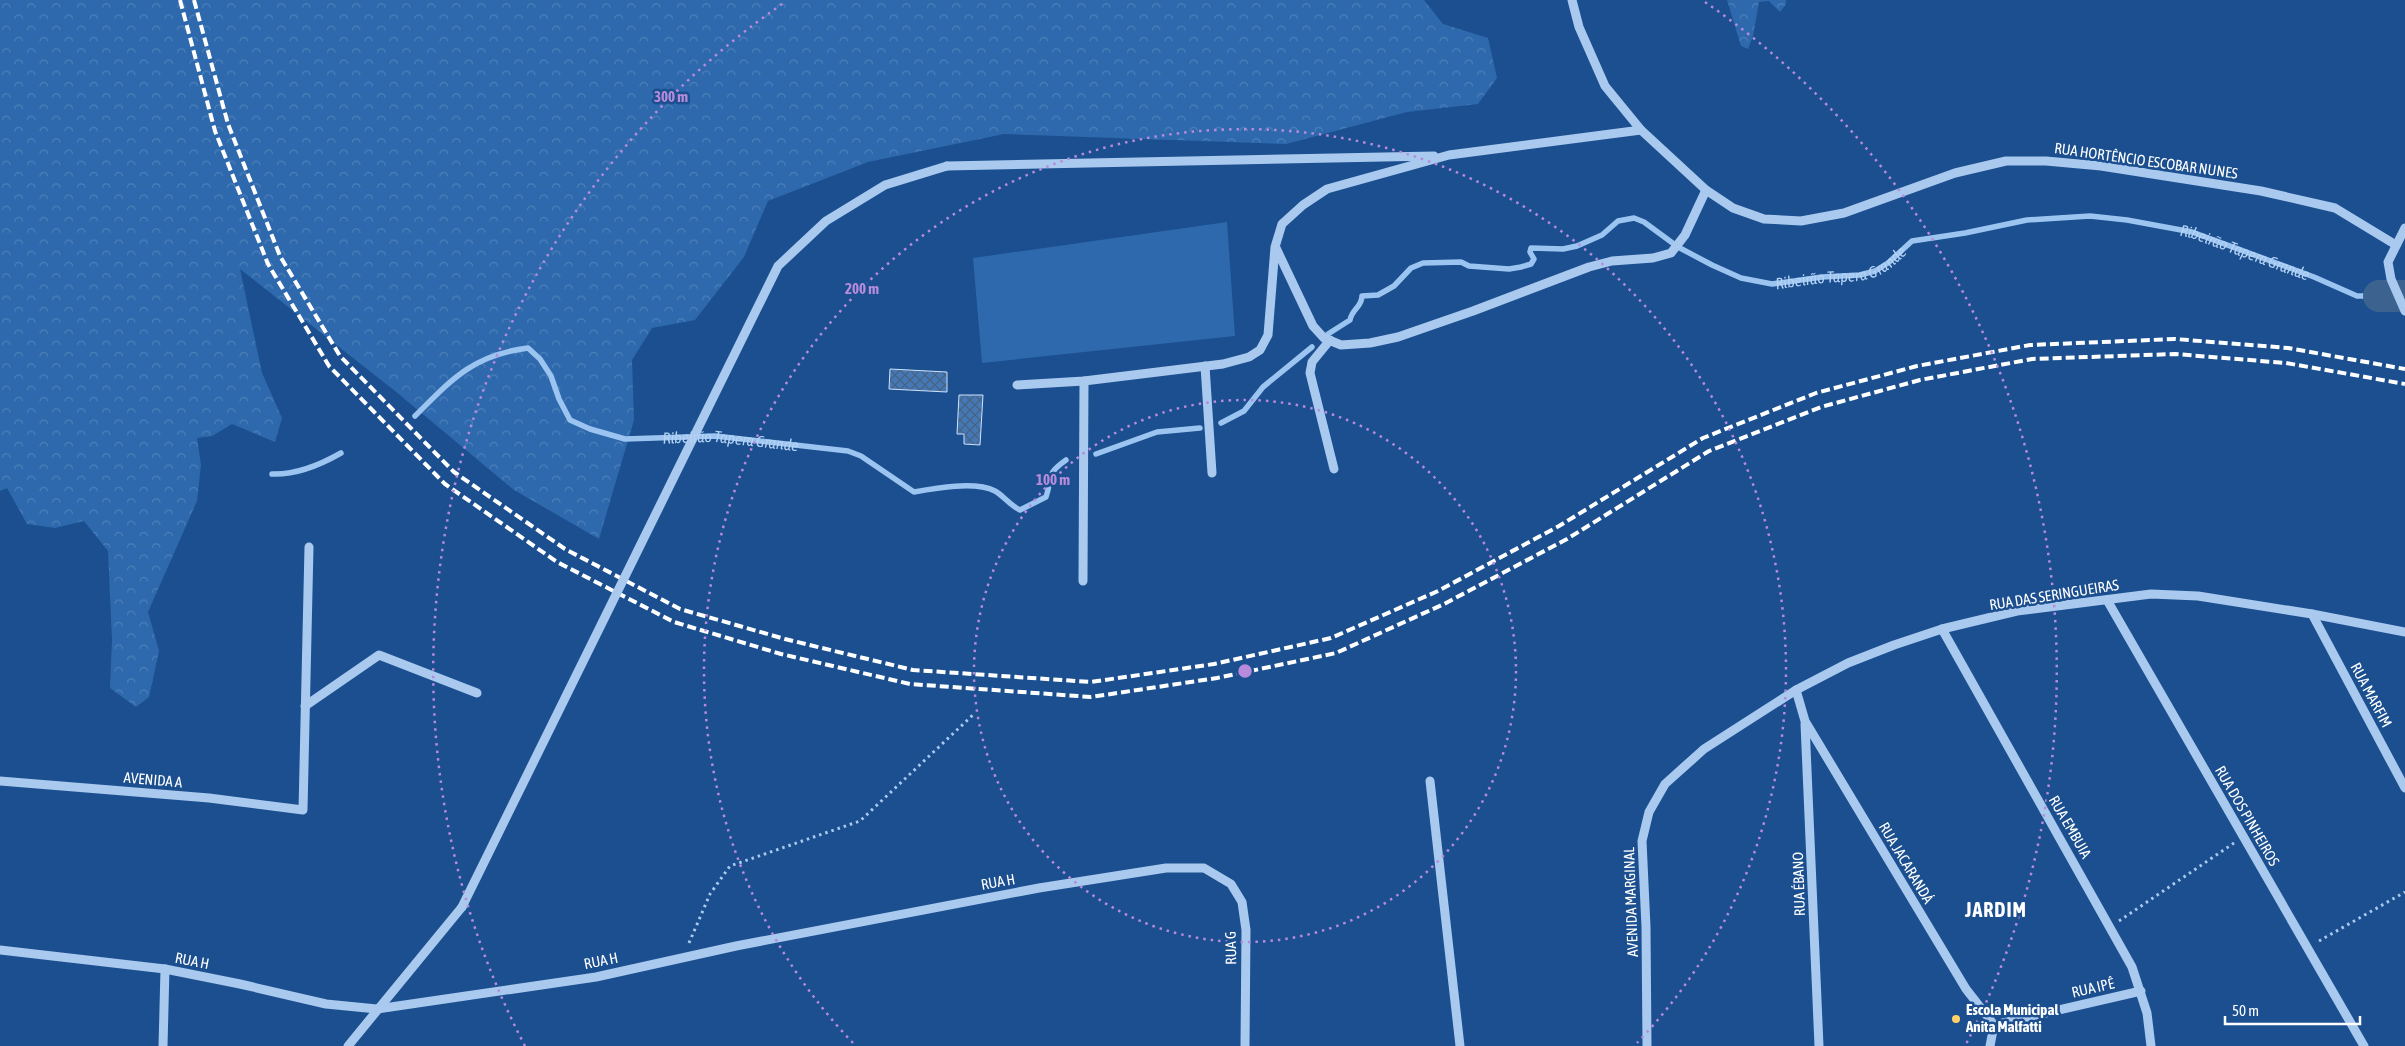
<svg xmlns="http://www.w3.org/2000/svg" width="2405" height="1046" viewBox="0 0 2405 1046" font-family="'Asap Condensed',sans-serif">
<defs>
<pattern id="forest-crowns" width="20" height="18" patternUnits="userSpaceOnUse" patternTransform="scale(1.25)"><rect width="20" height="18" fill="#2e69ad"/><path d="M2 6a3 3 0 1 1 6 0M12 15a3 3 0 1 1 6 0" fill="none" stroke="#4d80b9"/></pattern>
<pattern id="building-cross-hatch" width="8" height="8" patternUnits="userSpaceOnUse" patternTransform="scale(1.25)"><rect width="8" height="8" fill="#4478b7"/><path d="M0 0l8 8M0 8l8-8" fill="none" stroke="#486282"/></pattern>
</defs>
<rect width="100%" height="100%" fill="#1b4f8f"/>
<!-- forest -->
<g fill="url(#forest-crowns)">
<polygon points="0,0 1424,0 1443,24 1488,38 1497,78 1478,104 1407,112 1286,144 1004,134 868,162 768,201 744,257 695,320 652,328 632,360 634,420 599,539 514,490 395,391 240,269 262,373 282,418 275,442 232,424 212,436 197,438 201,465 197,501 148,612 159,651 149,697 136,707 110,688 112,640 108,551 84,521 55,528 27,524 7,488 0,491"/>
<polygon points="1727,0 1786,0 1786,4 1780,12 1769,1 1759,2 1753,36 1748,49 1741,46"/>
</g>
<!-- pitch -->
<polygon fill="#2e69ad" points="1227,222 1235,336 982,363 973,258"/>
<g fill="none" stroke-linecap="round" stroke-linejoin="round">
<!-- stream -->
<g stroke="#9cc4f0" stroke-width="5.5">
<path id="s1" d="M 1328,334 L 1350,320 C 1352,309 1362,307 1362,296 L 1378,295 L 1394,286 L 1411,268 L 1423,263 L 1461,262 L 1469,266 L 1509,269 L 1521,267 L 1531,264 L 1534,259 L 1530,252 L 1531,248 L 1563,249 L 1577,246 L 1602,235 L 1618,221 L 1634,218 L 1644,222 L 1678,247 L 1712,265 L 1741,278 L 1772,284 L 1822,277 L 1860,275 L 1875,271 L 1888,263 L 1912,241 L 1965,233 L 2027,220 L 2090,216 L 2127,220 L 2192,232 L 2314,277 L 2357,296 L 2379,296"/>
<path id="s2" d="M 415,416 C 452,379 473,355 528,348 L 540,359 L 551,376 L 559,399 L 570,420 L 590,429 L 625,439 L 715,436 L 848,451 L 861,456 L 914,492 C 936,488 975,481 995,491 C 1004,496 1008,504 1020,510 L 1046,497 C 1053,476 1045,475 1066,460"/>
<polyline points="1221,423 1244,411 1263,387 1312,347"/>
<polyline points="1096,454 1157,432 1200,428"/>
<path d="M 272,474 C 297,475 320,465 341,453"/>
</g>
<!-- river -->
<polyline stroke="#3c6290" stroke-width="32" points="2379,296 2405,296"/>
</g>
<!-- building -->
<g fill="url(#building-cross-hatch)" stroke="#cfe3fa">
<polygon points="890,369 947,372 947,392 889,389"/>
<polygon points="959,395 983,395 980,445 964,444 964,434 957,434"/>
</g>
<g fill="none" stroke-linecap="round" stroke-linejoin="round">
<!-- path -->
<g stroke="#a9c9ee" stroke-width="3" stroke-dasharray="2.5 4" stroke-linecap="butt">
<polyline points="2119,921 2234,843"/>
<polyline points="2319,941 2405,892"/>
<polyline points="689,943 710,894 730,866 860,821 975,713"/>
</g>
<!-- minor -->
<g stroke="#a9c9ee" stroke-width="9">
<polyline points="1572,0 1579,27 1605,86 1641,130 1706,190 1733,208 1764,219 1801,221 1844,213 1955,173 2006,161 2046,161 2101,166 2261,191 2335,208 2396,245"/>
<polyline points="947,166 1434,156"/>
<polyline points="2405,228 2388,262 2391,279 2405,311"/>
<polyline points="1276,248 1313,326 1324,338 1341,345 1370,343 1398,337 1473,311 1589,267 1612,261 1653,258 1671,253 1685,235 1706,190"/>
<polyline points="1330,340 1312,362 1310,373 1334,469"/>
<polyline points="1205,366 1212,473"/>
<polyline points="1017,385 1084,381 1223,364 1249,357 1260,350 1268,335 1275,247 1282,224 1303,205 1327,189 1449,155 1641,130"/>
<polyline points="1083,581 1084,381"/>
<polyline points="2107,600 2364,1046"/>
<polyline points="2312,614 2405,788"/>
<polyline points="1942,629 2132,967 2147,1013 2151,1046"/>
<polyline points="1796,690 1805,721 1966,989 1994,1025 1990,1046"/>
<polyline points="305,706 379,655 477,693"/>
<polyline points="1805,724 1819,1046"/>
<polyline points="0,781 209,798 303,810 309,547"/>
<polyline points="1430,781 1460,1046"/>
<polyline points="0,950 165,969 240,984 326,1004 377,1009 596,977 736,946 1039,888 1166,868 1204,868 1231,884 1242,902 1246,930 1245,1046"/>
<polyline points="1994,1025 2141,991"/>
<polyline points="163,1046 165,969"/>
<polyline points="348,1046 462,907"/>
<polyline points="1647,1046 1646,927 1642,841 1649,812 1665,784 1704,749 1796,690 1848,663 1894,645 1942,629 2017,611 2151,594 2198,596 2312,614 2405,632"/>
</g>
<!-- rail -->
<g stroke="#fff" stroke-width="4" stroke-dasharray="9 4" stroke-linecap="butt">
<polyline points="180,0 215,131 268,264 329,366 445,484 557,562 674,622 781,654 910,684 1091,697 1217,678 1336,653 1444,604 1567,539 1709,451 1821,407 1920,380 2032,359 2175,354 2286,363 2405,384"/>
<polyline points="194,0 228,124 280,256 340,356 454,472 565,549 680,609 785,639 913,670 1091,682 1214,664 1331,638 1438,591 1559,526 1703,438 1816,393 1917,366 2030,345 2175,339 2288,348 2405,369"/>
</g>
<!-- minor-bridge -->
<polyline stroke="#a9c9ee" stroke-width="9" points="462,907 778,266 826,221 885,185 947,166"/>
</g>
<!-- distance rings -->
<g fill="none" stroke="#b68bdc" stroke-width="2.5" stroke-dasharray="2.5 5">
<circle cx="1245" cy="671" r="271"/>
<path d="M853 1043A541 541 0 1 1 1637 1043"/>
<path d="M525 1046A812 812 0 0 1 785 2M1705 2A812 812 0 0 1 1965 1046"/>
</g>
<!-- markers -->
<circle fill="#ffd166" stroke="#1b4f8f" stroke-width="2" cx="1956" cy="1019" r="5"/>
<g text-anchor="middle" stroke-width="5" stroke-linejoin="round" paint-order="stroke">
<!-- street labels -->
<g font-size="15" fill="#fff" stroke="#1b4f8f">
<text transform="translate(2146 161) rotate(8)" y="5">RUA HORTÊNCIO ESCOBAR NUNES</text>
<text transform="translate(2054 595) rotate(-9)" y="5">RUA DAS SERINGUEIRAS</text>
<text transform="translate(2371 695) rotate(62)" y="5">RUA MARFIM</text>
<text transform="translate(153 780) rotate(5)" y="5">AVENIDA A</text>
<text transform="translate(2247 816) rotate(60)" y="5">RUA DOS PINHEIROS</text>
<text transform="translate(2070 827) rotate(60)" y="5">RUA EMBUIA</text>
<text transform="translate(1906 863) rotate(59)" y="5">RUA JACARANDÁ</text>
<text transform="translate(998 882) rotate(-10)" y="5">RUA H</text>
<text transform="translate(1799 884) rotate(-92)" y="5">RUA ÉBANO</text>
<text transform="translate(1631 902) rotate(-92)" y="5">AVENIDA MARGINAL</text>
<text transform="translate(1231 948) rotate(-91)" y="5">RUA G</text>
<text transform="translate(192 961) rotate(11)" y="5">RUA H</text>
<text transform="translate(601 961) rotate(-11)" y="5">RUA H</text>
<text transform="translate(2093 988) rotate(-13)" y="5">RUA IPÊ</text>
</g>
<!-- poi labels -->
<g font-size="15" font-weight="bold" fill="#fff" stroke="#1b4f8f" text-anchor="start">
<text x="1966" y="1015">Escola Municipal<tspan x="1966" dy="17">Anita Malfatti</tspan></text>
</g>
<!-- water labels -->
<g font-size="16" font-style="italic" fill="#b5d3f5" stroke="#1b4f8f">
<text dy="6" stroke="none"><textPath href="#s1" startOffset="1011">Ribeirão Tapera Grande</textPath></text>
<text dy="6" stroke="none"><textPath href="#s1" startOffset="591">Ribeirão Tapera Grande</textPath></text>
<text dy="6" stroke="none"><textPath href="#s2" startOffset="384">Ribeirão Tapera Grande</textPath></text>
</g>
<!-- district labels -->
<g font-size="20" font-weight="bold" letter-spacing="1" fill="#fff" stroke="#1b4f8f">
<text x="1996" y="917">JARDIM</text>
</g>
</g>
<circle cx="1245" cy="671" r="8" fill="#b68bdc" stroke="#1b4f8f" stroke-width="2.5"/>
<g font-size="15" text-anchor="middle" font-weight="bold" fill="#b68bdc" stroke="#1b4f8f" stroke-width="5" stroke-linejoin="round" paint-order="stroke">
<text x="671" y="102">300 m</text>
<text x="862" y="294">200 m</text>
<text x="1053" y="485">100 m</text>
</g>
<!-- scale -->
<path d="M2225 1016v8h135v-8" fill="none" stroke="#ffffff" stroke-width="2.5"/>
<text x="2232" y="1016" font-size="15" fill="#ffffff" stroke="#1b4f8f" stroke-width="4" paint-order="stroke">50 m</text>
</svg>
